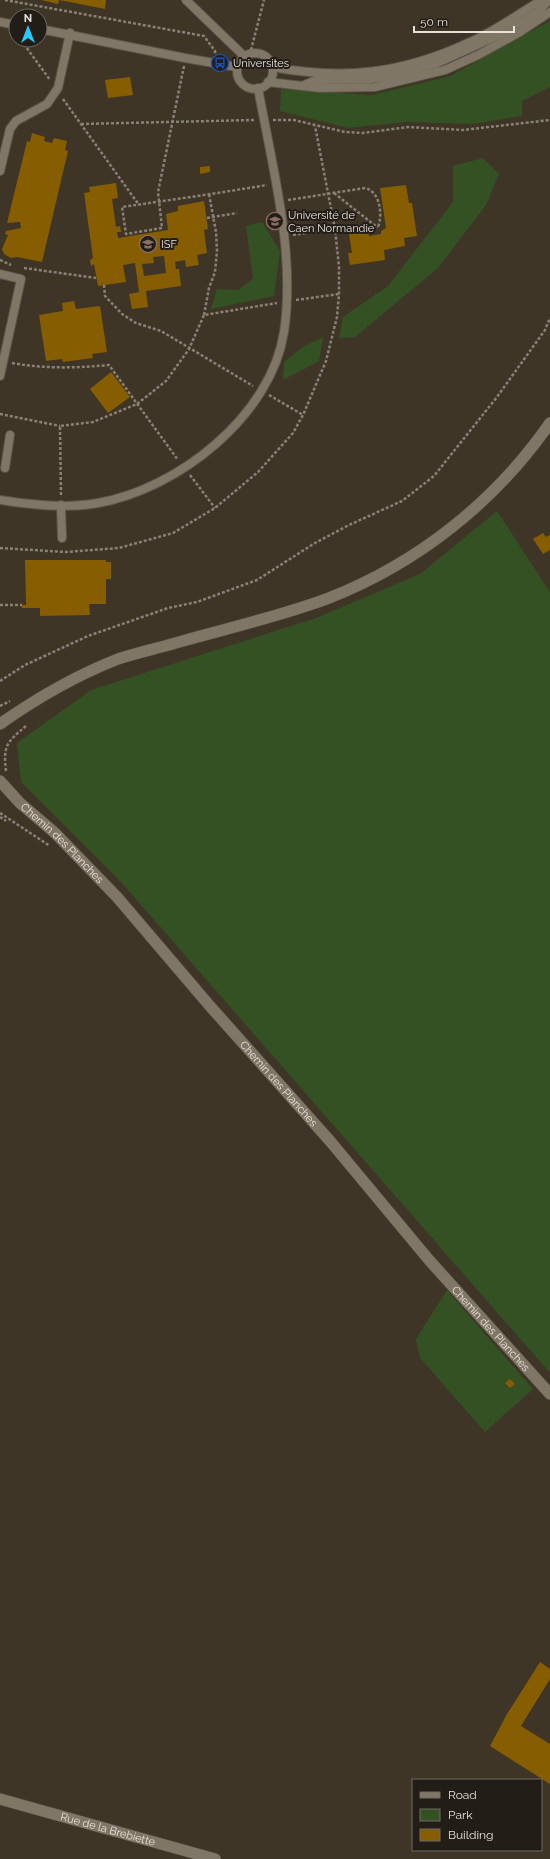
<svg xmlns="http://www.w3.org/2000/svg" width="550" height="1859" viewBox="0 0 550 1859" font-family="Raleway,sans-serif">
<rect width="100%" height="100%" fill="#3e3527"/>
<!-- green -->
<g fill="#345124">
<polygon points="550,21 550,87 522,101 522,116 472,124 406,122 348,128 280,111 281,89 372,95 450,76"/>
<polygon points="483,158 499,174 486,205 438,268 355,337 339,338 343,317 388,286 453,202 453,166"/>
<polygon points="262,222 280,251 274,296 211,309 217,289 238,290 253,279 246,226"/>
<polygon points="323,337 319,361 283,380 284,362 303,347"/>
<polygon points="497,511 550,592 550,1373 121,882 21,782 17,743 91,690 316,618 420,574"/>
<polygon points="447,1290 533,1389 485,1432 420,1358 416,1339"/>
</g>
<!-- building -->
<g fill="#865d00" fill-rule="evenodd">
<polygon points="41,0 59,0 58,4"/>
<polygon points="59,0 106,0 105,9"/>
<polygon points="130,77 133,95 108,98 105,80"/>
<polygon points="32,133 45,137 44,141 52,143 54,138 67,141 65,150 68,151 42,262 17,257 11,258 4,254 2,249 8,235 5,234 6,231 21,228 20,222 7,223 27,141 30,142"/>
<polygon points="210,166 210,172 200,174 200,167"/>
<path d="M 116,183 L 118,198 L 112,199 L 116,227 L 120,226 L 121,232 L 117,232 L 118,238 L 168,230 L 166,214 L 178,211 L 178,206 L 204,201 L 208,229 L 204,230 L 207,253 L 197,255 L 199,265 L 186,267 L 185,260 L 175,262 L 176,269 L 179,269 L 181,286 L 146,291 L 148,307 L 132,309 L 129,294 L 139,292 L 135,263 L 123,265 L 126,282 L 98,286 L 94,264 L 91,266 L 90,260 L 93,258 L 84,193 L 90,192 L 89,187 ZM 164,256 L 166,273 L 144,276 L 142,264 L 154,263 L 153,257 Z"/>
<polygon points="406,185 409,203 412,203 417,236 404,238 405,246 384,250 385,260 350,265 348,253 352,253 349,234 368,232 369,236 381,234 381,231 386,228 380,188"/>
<polygon points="74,301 76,309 100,306 107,352 92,354 93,358 63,362 62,359 46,361 39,315 63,311 62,303"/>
<polygon points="111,372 130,397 108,413 90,389"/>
<polygon points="543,533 546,537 550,535 550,550 543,554 533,539"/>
<polygon points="25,560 106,560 106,562 111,562 111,579 106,579 106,604 89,604 90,615 40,616 40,608 22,608 22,605 26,605"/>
<polygon points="510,1379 515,1384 510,1388 505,1383"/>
<polygon points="540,1662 550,1669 550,1679 521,1726 550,1744 550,1784 490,1746 507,1714"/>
</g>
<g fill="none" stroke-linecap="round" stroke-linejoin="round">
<defs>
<g id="service">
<polyline points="186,0 244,56"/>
<polyline points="0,22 16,25"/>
<polyline points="40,29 185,58 237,67"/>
<circle cx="255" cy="71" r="18"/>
<path d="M 272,67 C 344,80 401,74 468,43 C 494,32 518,14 542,0"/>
<polyline points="268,82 320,88 375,87 445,70 478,55 520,32 550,12"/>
<polyline points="302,86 316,80 370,79 395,75 435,64 501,34 538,12 549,0"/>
<polyline points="0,171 10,129 16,121 47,104 58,88 70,33"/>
<polyline points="0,274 21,279 0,376"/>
<polyline points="5,468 10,435"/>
<path d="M 0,500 C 31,505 67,509 98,503 C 178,489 271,416 284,332 C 296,253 272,166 258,88"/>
<polyline points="61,505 62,538"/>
</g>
<g id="minor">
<path id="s1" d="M 0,781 L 20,803 L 55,833 L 117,897 L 209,1005 L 330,1141 L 429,1260 L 550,1394"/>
<path id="s2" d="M 0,1799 L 215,1859"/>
</g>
<path id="secondary" d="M 0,724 C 37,698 77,675 118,659 C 133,654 150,650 165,646 C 219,630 276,618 329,598 C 418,563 495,502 550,423"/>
</defs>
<!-- service casing -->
<use href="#service" stroke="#5b5448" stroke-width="10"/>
<!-- minor casing -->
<use href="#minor" stroke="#5b5448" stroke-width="12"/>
<!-- secondary casing -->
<use href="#secondary" stroke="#5b5448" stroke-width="12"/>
<!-- path -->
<g stroke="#898176" stroke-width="2.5" stroke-dasharray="3 2" stroke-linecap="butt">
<polyline points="5,0 204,36 215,51 215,54"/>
<polyline points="21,40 50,80"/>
<polyline points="251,50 264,0"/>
<path d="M 184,66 L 158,192 L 162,228 L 126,234 L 122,207 C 170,200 219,193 267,185"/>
<polyline points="63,99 139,205"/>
<polyline points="273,120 294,120 345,132 363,133 408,127 463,130 550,120"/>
<polyline points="81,124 254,120"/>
<polyline points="334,193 377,227"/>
<path d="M 288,200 L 365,188 C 380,191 383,215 378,227"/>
<polyline points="207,218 237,213"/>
<path d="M 293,235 C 320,231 351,223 378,227"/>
<polyline points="0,260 11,265"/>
<polyline points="24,268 96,278"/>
<polyline points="104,285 105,296 122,314 136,323 161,331 253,386"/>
<polyline points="296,300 339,294"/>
<polyline points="204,315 209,288 215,272 217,251 216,232 209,194"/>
<path d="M 12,363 C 45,369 76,368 109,365 L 178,460"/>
<polyline points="269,395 303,415"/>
<polyline points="0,414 60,426"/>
<polyline points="190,475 215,508"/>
<polyline points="61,495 60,426 93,422 137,404 166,381 189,349 204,315 277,303"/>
<polyline points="0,548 66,552 119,548 173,533 215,508 258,472 293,433 303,415 326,361 337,317 339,294 339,267 335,229 315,126"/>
<polyline points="0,605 22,605"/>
<polyline points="0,681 25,665 88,636 168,608 197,602 257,580 315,543 349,525 402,501 434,476 497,397 545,330 550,318"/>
<polyline points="0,706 10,701"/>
<path d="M 6,771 C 3,745 7,742 26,726"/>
<polyline points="0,813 50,846"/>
<polyline points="0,817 6,821"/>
</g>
<!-- service -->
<use href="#service" stroke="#807666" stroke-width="8"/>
<!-- minor -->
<use href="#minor" stroke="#807666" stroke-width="11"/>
<!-- secondary -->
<use href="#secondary" stroke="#807666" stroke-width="11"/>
</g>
<!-- icons -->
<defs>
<symbol id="bus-ring" viewBox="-11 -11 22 22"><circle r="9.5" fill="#221d17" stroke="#1a4fb4" stroke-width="1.5"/><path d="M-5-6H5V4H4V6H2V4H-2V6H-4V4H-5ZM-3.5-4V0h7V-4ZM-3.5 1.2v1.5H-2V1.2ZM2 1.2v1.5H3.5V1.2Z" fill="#1a4fb4"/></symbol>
<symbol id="university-ring" viewBox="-11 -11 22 22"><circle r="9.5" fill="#221d17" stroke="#8d6e63" stroke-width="1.5"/><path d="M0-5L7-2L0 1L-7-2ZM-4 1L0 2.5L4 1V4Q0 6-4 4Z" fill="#8d6e63"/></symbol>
</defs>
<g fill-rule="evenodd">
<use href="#bus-ring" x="210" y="53" width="20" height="20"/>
<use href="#university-ring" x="265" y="211" width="20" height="20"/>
<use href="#university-ring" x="138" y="234" width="20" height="20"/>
</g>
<g text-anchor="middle" stroke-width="4" stroke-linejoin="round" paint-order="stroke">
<!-- poi labels -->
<g font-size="11" fill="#e7e1d9" stroke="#221d17" text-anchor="start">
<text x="233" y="67">Universites</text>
<text x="288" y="219">Université de<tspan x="288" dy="13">Caen Normandie</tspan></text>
<text x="161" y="248">ISF</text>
</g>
<!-- street labels -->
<g font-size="11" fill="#e7e1d9" stroke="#221d17">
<text dy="4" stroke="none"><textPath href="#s1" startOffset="88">Chemin des Planches</textPath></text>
<text dy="4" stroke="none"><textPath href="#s1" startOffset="412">Chemin des Planches</textPath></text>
<text dy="4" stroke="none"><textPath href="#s1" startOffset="736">Chemin des Planches</textPath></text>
<text dy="4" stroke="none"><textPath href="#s2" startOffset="112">Rue de la Brebiette</textPath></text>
</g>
</g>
<!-- legend -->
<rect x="412" y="1779" width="130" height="72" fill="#221d17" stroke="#716b65"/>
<rect x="420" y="1792" width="20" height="6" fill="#807666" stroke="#716b65"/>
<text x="448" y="1799" font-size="12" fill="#e7e1d9">Road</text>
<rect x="420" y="1809" width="20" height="12" fill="#345124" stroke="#716b65"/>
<text x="448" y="1819" font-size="12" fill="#e7e1d9">Park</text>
<rect x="420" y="1829" width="20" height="12" fill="#865d00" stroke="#716b65"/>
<text x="448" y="1839" font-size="12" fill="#e7e1d9">Building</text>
<!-- north arrow -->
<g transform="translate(28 28)"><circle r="19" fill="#221d17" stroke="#716b65"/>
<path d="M0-3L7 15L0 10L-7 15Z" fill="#28c8ff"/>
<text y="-6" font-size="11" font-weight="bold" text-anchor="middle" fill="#e7e1d9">N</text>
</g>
<!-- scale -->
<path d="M414 26v6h100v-6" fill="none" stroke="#e7e1d9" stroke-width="2"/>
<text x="420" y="26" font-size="12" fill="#e7e1d9" stroke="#221d17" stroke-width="3" paint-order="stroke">50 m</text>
</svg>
